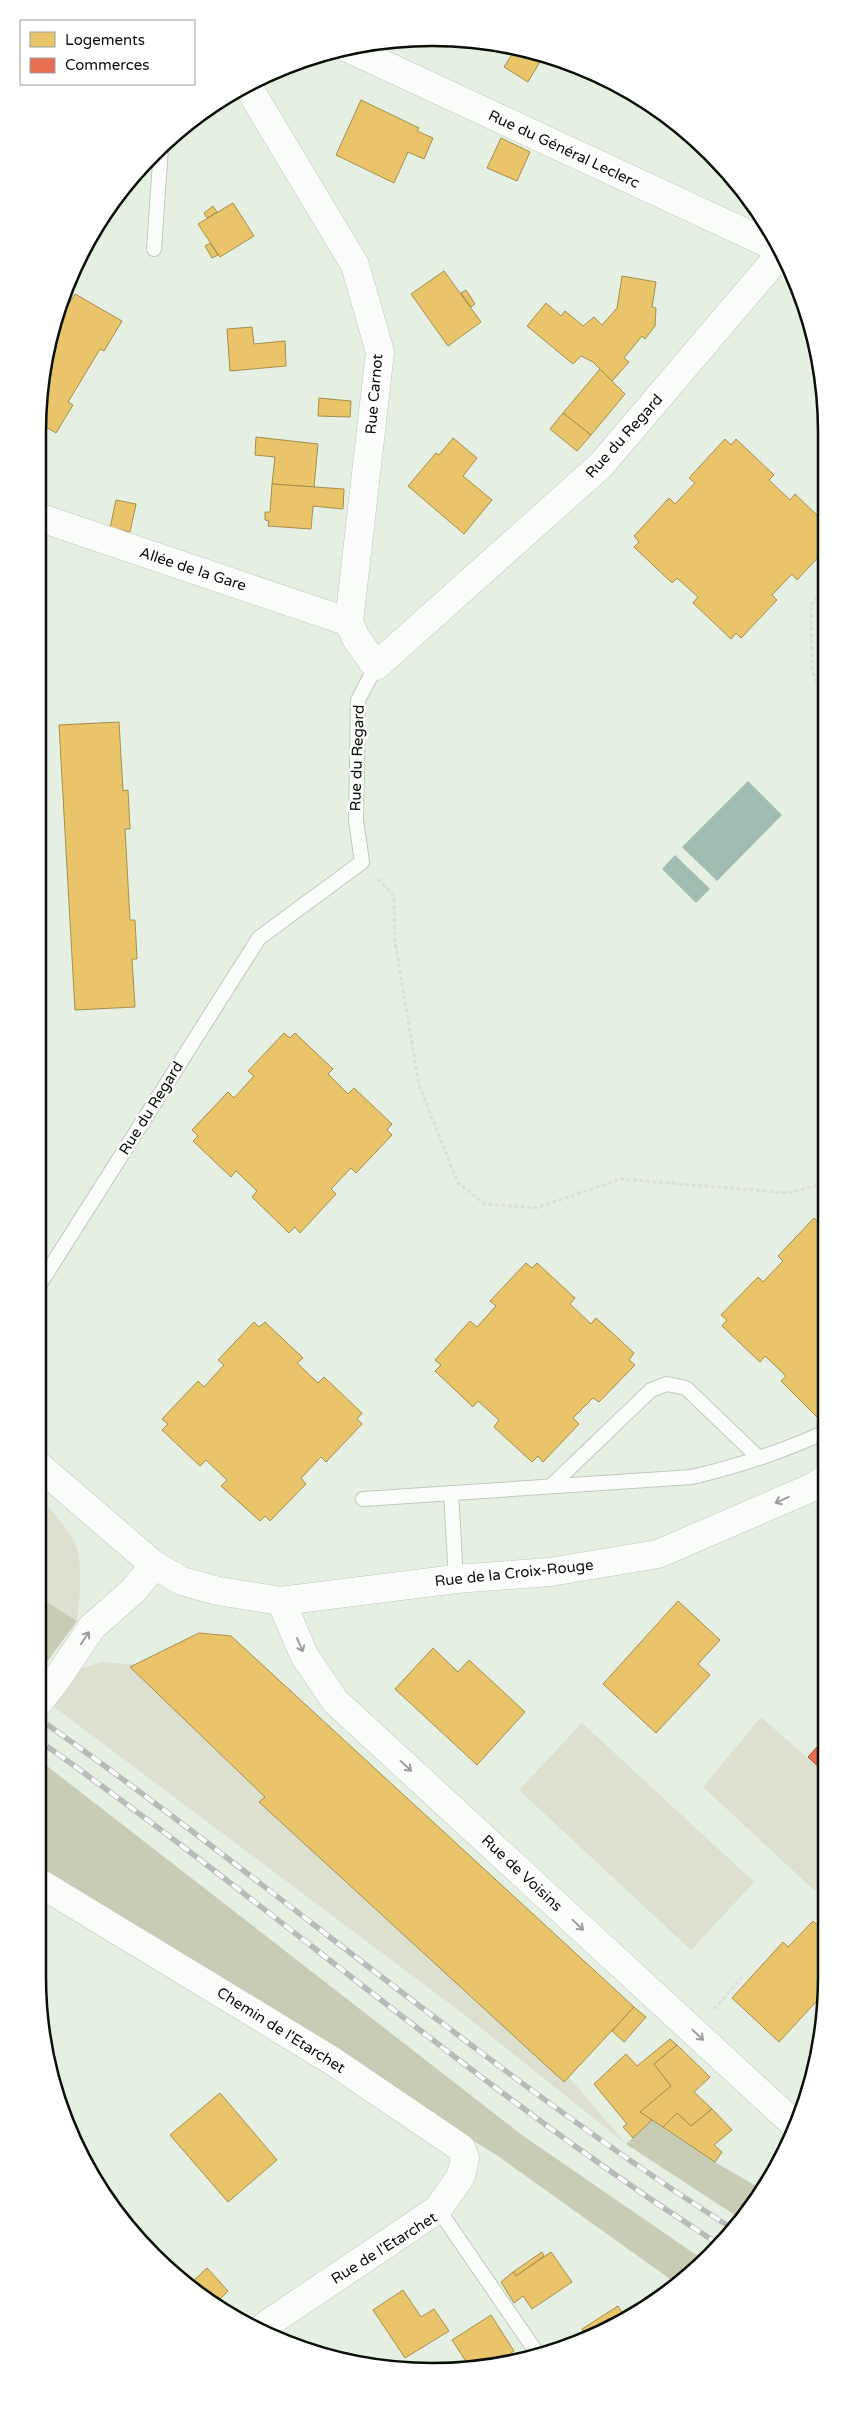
<svg xmlns="http://www.w3.org/2000/svg" width="864" height="2409" viewBox="0 0 864 2409" font-family="'Varela Round',sans-serif">
<rect width="100%" height="100%" fill="#e5efe2"/>
<!-- green -->
<g fill="#dde0ce">
<path d="M 38,1498 C 52,1510 66,1526 75,1543 C 83,1559 80,1603 77,1621 L 38,1596 Z"/>
<polygon points="101,1662 137,1665 573,2073 569,2077 626,2144 457,2009 49,1703 75,1671"/>
<polygon points="761,1717 826,1774 826,1901 703,1787"/>
<polygon points="582,1723 754,1882 691,1950 519,1790"/>
</g>
<!-- forest -->
<g fill="#c9ccb5">
<polygon points="38,1596 77,1621 38,1674"/>
<polygon points="38,1759 522,2135 705,2261 677,2284 498,2156 38,1870"/>
<polygon points="652,2120 715,2162 763,2190 741,2219 626,2144"/>
</g>
<!-- water -->
<g fill="#a1bdb2">
<polygon points="748,781 782,815 717,881 682,847"/>
<polygon points="675,855 710,889 696,903 662,869"/>
</g>
<!-- homes -->
<g fill="#e9c46a" stroke="#a68e4d">
<polygon points="516,48 544,55 528,82 504,67"/>
<polygon points="361,100 419,128 417,131 433,138 424,159 408,152 394,183 336,155"/>
<polygon points="501,138 530,152 517,181 487,168"/>
<polygon points="233,203 254,236 220,257 198,224"/>
<polygon points="213,206 217,212 207,218 204,213"/>
<polygon points="210,243 218,255 212,258 205,246"/>
<polygon points="444,271 481,322 448,346 411,294"/>
<polygon points="622,276 656,282 652,307 656,308 655,326 645,339 642,336 624,358 629,362 612,381 593,362 581,356 573,364 527,326 546,303 561,316 565,311 583,326 594,317 602,325 617,308"/>
<polygon points="466,290 475,304 471,307 461,293"/>
<polygon points="75,294 122,321 104,351 100,349 79,384 68,402 73,405 56,433 39,423 49,346 50,343 52,344 62,327 57,324"/>
<polygon points="252,327 254,344 285,341 286,366 230,371 227,329"/>
<polygon points="600,369 625,394 591,435 563,413"/>
<polygon points="319,398 351,401 350,417 318,416"/>
<polygon points="563,413 591,435 577,451 550,429"/>
<polygon points="256,437 318,444 314,487 272,484 275,457 255,455"/>
<polygon points="453,438 477,458 463,476 492,500 464,534 408,486 436,453 439,455"/>
<polygon points="725,439 731,445 736,439 774,475 769,480 790,500 795,494 823,521 823,552 797,580 792,574 772,595 777,600 741,638 736,633 731,639 693,603 698,597 677,578 672,583 634,547 639,542 634,536 669,498 675,504 695,483 689,478"/>
<polygon points="272,484 344,489 343,509 313,506 311,529 268,526 269,521 265,520 265,512 270,512"/>
<polygon points="116,500 136,504 130,532 110,528"/>
<polygon points="119,722 123,791 128,790 130,829 125,829 130,920 135,920 137,959 132,959 135,1007 75,1010 59,725"/>
<polygon points="284,1033 290,1038 295,1033 333,1069 328,1074 348,1094 354,1088 392,1124 387,1130 392,1135 356,1173 351,1168 331,1189 336,1194 300,1233 295,1227 289,1233 252,1197 257,1191 236,1171 231,1177 193,1141 198,1136 192,1130 228,1092 234,1098 254,1076 248,1071"/>
<polygon points="825,1217 825,1413 824,1412 818,1418 781,1381 786,1376 765,1356 760,1362 722,1326 727,1320 721,1315 758,1277 763,1282 783,1261 778,1256 814,1218 819,1223"/>
<polygon points="526,1263 532,1268 537,1263 575,1298 570,1304 591,1324 596,1318 634,1353 629,1360 635,1365 599,1402 593,1398 573,1418 579,1424 543,1462 538,1456 532,1462 494,1427 499,1420 478,1401 473,1407 435,1371 441,1365 435,1360 470,1321 477,1327 496,1306 490,1301"/>
<polygon points="254,1322 259,1327 265,1322 303,1358 297,1363 318,1383 324,1377 362,1413 357,1419 362,1424 326,1462 321,1457 301,1478 306,1484 270,1521 265,1516 260,1521 221,1486 227,1480 206,1460 200,1466 162,1430 168,1424 162,1419 198,1381 204,1387 224,1365 218,1360"/>
<polygon points="678,1601 720,1640 698,1664 710,1675 656,1733 603,1684"/>
<polygon points="199,1633 231,1636 634,2007 564,2082 259,1802 265,1797 130,1667"/>
<polygon points="433,1648 458,1672 469,1660 525,1712 477,1765 395,1689"/>
<polygon points="813,1921 826,1933 825,1992 779,2042 732,1998 783,1942 788,1947"/>
<polygon points="634,2007 646,2017 624,2042 612,2031"/>
<polygon points="670,2039 677,2045 654,2064 671,2086 640,2112 652,2120 633,2138 623,2127 627,2124 594,2084 626,2054 637,2066"/>
<polygon points="677,2045 710,2077 694,2092 712,2109 691,2126 677,2113 663,2127 640,2112 671,2086 654,2064"/>
<polygon points="220,2093 277,2160 228,2202 170,2135"/>
<polygon points="712,2109 732,2130 714,2145 722,2152 715,2162 663,2127 677,2113 691,2126"/>
<polygon points="542,2252 544,2256 516,2276 513,2272"/>
<polygon points="551,2252 572,2282 532,2309 523,2296 514,2303 501,2282 513,2272 516,2276"/>
<polygon points="163,2256 189,2285 207,2268 228,2291 215,2304 192,2290 160,2260"/>
<polygon points="403,2290 421,2317 434,2309 449,2331 405,2358 373,2310"/>
<polygon points="618,2306 625,2317 585,2335 582,2329"/>
<polygon points="491,2315 514,2351 494,2365 471,2369 452,2340"/>
</g>
<!-- shops -->
<polygon fill="#e76f51" stroke="#a5523b" points="826,1737 826,1774 808,1757"/>
<g fill="none" stroke-linecap="round" stroke-linejoin="round">
<defs>
<g id="service">
<polyline points="154,249 161,147"/>
<polyline points="38,1287 259,938 362,862 356,820 358,700 376,666"/>
<polyline points="551,1486 651,1390 667,1384 686,1388 759,1458"/>
<polyline points="451,1493 456,1579"/>
<path d="M 363,1499 L 692,1477 C 738,1466 782,1452 825,1432"/>
<polyline points="438,2209 539,2356"/>
</g>
<g id="minor">
<polyline points="348,48 780,249"/>
<polyline points="247,85 355,265 380,352 349,622 356,638 376,666 601,465 782,252"/>
<polyline points="38,517 349,622"/>
<polyline points="38,1465 154,1565 182,1581 218,1591 281,1601 456,1579 550,1572 658,1554 813,1487 825,1479"/>
<polyline points="281,1601 304,1655 335,1701 793,2123"/>
<polyline points="38,1703 57,1679 92,1627 134,1590 154,1565"/>
<polyline points="38,1882 331,2060 461,2148 465,2158 461,2176 438,2209 257,2331"/>
</g>
</defs>
<!-- service casing -->
<use href="#service" stroke="#c1c9bf" stroke-width="16"/>
<!-- minor casing -->
<use href="#minor" stroke="#c1c9bf" stroke-width="29"/>
<!-- path -->
<g stroke="#dcdfdb" stroke-width="3" stroke-dasharray="4 2.5" stroke-linecap="butt">
<polyline points="824,585 811,606 812,669 824,702"/>
<polyline points="378,879 394,896 395,942 419,1085 458,1183 485,1204 536,1208 621,1179 788,1193 815,1186 825,1172"/>
<polyline points="714,2009 742,1977"/>
</g>
<!-- service -->
<use href="#service" stroke="#fbfdfb" stroke-width="14"/>
<!-- minor -->
<use href="#minor" stroke="#fbfdfb" stroke-width="28"/>
<defs>
<g id="rail">
<path d="M 38,1718 C 273,1884 490,2074 733,2229"/>
<path d="M 38,1740 C 269,1903 481,2092 720,2245"/>
</g>
</defs>
<!-- rail casing -->
<use href="#rail" stroke="#b9bbb8" stroke-width="5.5"/>
<!-- rail -->
<use href="#rail" stroke="#fff" stroke-width="4" stroke-dasharray="11" stroke-linecap="butt"/>
</g>
<!-- one-way arrows -->
<defs><path id="oneway-shaft" d="M-6 0H5M1.5-3L5.5 0L1.5 3" fill="none" stroke-width="1.6" stroke-linecap="round" stroke-linejoin="round" transform="scale(1.25)"/></defs>
<g stroke="#9b9e9a">
<use href="#oneway-shaft" transform="translate(782 1500) rotate(156)"/>
<use href="#oneway-shaft" transform="translate(85 1638) rotate(-56)"/>
<use href="#oneway-shaft" transform="translate(300 1645) rotate(66)"/>
<use href="#oneway-shaft" transform="translate(406 1766) rotate(43)"/>
<use href="#oneway-shaft" transform="translate(578 1925) rotate(43)"/>
<use href="#oneway-shaft" transform="translate(698 2035) rotate(43)"/>
</g>
<g text-anchor="middle" stroke-width="5" stroke-linejoin="round" paint-order="stroke">
<!-- street labels -->
<g font-size="15" fill="#0a1008" stroke="#fff">
<text transform="translate(564 149) rotate(25)" y="5">Rue du Général Leclerc</text>
<text transform="translate(374 394) rotate(-85)" y="5">Rue Carnot</text>
<text transform="translate(624 436) rotate(-48)" y="5">Rue du Regard</text>
<text transform="translate(193 569) rotate(18)" y="5">Allée de la Gare</text>
<text transform="translate(357 758) rotate(-88)" y="5">Rue du Regard</text>
<text transform="translate(151 1108) rotate(-58)" y="5">Rue du Regard</text>
<text transform="translate(514 1573) rotate(-6)" y="5">Rue de la Croix-Rouge</text>
<text transform="translate(522 1873) rotate(43)" y="5">Rue de Voisins</text>
<text transform="translate(281 2030) rotate(32)" y="5">Chemin de l'Etarchet</text>
<text transform="translate(384 2248) rotate(-32)" y="5">Rue de l'Etarchet</text>
</g>
</g>
<!-- crop -->
<path d="M0 0H864V2409H0ZM432 46H432A386 386 0 0 1 818 432V1977A386 386 0 0 1 432 2363H432A386 386 0 0 1 46 1977V432A386 386 0 0 1 432 46Z" fill="#fff" fill-rule="evenodd"/>
<path fill="none" stroke="#0a1008" stroke-width="2.5" d="M432 46H432A386 386 0 0 1 818 432V1977A386 386 0 0 1 432 2363H432A386 386 0 0 1 46 1977V432A386 386 0 0 1 432 46Z"/>
<!-- legend -->
<rect x="20" y="20" width="175" height="65" fill="#ffffff" stroke="#9d9f9c"/>
<rect x="30" y="32" width="25" height="15" fill="#e9c46a" stroke="#9d9f9c"/>
<text x="65" y="45" font-size="15" fill="#0a1008">Logements</text>
<rect x="30" y="58" width="25" height="15" fill="#e76f51" stroke="#9d9f9c"/>
<text x="65" y="70" font-size="15" fill="#0a1008">Commerces</text>
</svg>
